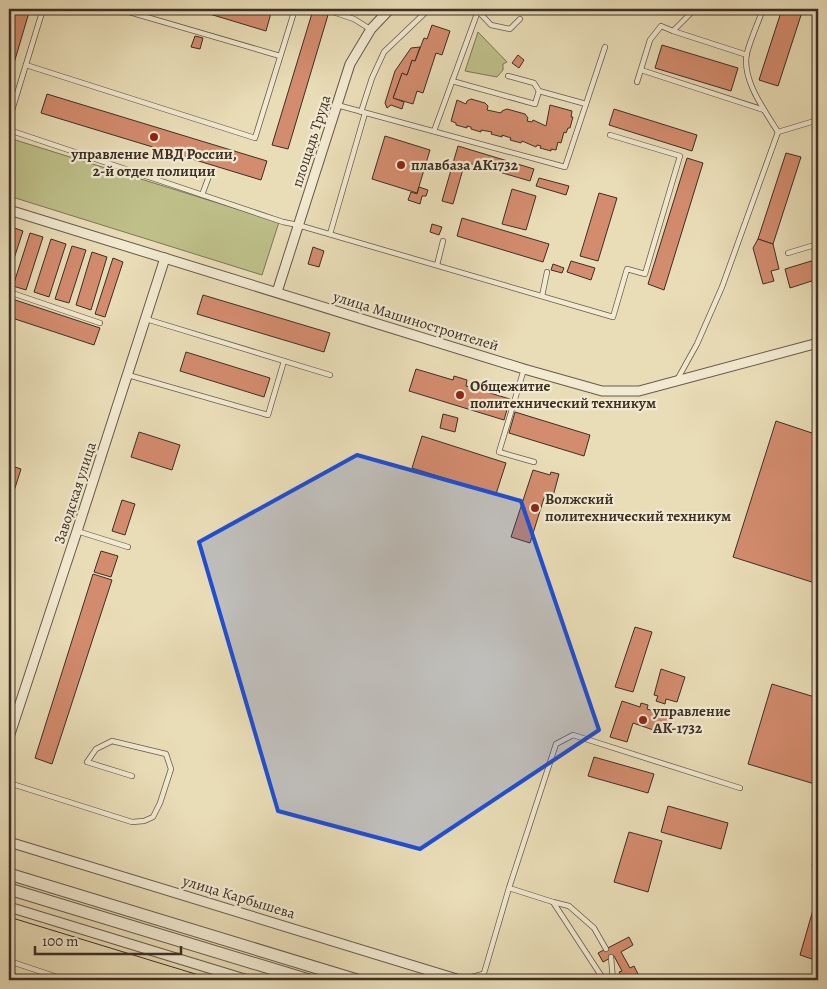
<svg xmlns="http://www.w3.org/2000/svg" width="827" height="989" viewBox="0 0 827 989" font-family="Alegreya,serif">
<rect width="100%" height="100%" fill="#e9ddb7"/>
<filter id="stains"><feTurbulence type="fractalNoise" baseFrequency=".004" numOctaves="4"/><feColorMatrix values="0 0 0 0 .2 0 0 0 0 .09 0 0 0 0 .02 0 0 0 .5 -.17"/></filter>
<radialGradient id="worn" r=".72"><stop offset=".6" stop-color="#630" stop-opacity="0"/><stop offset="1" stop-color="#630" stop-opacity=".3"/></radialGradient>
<!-- green -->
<g fill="#bebf89" stroke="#7d7757">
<polygon points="478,32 507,62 503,64 503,70 497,77 465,71"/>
<polygon points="9,138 279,222 262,275 9,196"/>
</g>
<!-- building -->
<g fill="#d38c6e" stroke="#3c2f25">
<polygon points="9,9 30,9 9,80"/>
<polygon points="193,9 256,9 271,13 266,31"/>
<polygon points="782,9 803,9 778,86 759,80"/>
<polygon points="313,10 328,15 288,149 272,145"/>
<polygon points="432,25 450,31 442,55 436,53 423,93 417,91 413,104 393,98 402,73 407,75 412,60 415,61 424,38 427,39"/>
<polygon points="195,36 203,38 200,49 191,47"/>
<polygon points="662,45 738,68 731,91 655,68"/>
<polygon points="420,47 415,61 412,60 407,75 402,73 393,98 404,102 402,109 391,105 387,108 385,103 395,71 411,48"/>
<polygon points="518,55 524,60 519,68 512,63"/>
<polygon points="47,94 267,161 261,180 41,113"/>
<polygon points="471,99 485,103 488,106 487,110 501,113 502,111 507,109 525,114 528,118 527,121 532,122 533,120 546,126 550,105 572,111 571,117 573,117 570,128 568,128 566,133 564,132 561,143 558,142 556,150 551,149 551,151 540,148 541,146 537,145 536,147 522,141 521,143 510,140 511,138 502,135 502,137 491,134 492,132 481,130 481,132 471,129 471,127 467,126 467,128 456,125 456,123 451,121 457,100 466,104 467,101"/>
<polygon points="614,109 697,135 692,151 609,125"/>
<polygon points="385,136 430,150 417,193 372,179"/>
<polygon points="458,146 534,169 530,181 465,162 453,204 442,201"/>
<polygon points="786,153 801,157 773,244 758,239"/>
<polygon points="687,158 703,163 664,290 648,284"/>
<polygon points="539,178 569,186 566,195 536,186"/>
<polygon points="419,187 428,190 426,196 422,196 420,204 408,200 411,192 417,194"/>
<polygon points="512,189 536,196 526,230 502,224"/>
<polygon points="599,193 617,198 598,261 580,256"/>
<polygon points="462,218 549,244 543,262 457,236"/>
<polygon points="432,224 442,227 439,235 430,232"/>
<polygon points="9,226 23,231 9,274"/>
<polygon points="30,233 43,237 26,290 13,286"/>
<polygon points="51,239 66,244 49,297 34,292"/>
<polygon points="758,239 773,244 779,269 771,271 774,281 763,284 753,248"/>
<polygon points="72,246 86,250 69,303 55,299"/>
<polygon points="313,247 324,251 319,267 308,264"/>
<polygon points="92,252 107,257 91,310 76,305"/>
<polygon points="113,258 123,262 105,317 95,314"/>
<polygon points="818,259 818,279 790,288 785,269"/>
<polygon points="571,261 595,268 591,280 567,272"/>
<polygon points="553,264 564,268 562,273 551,270"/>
<polygon points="203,295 330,333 324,352 197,314"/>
<polygon points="9,298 100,328 94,345 9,317"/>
<polygon points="186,352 270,378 264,397 180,371"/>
<polygon points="416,369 453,380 454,376 467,380 466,386 510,399 504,420 409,391"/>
<polygon points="515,412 590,435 584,456 509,433"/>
<polygon points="443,414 458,418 455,432 440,428"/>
<polygon points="776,421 818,435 818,584 733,557"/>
<polygon points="139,432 180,445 172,470 131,457"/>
<polygon points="422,436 506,463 496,494 412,468"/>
<polygon points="9,465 21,469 9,507"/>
<polygon points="533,470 550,475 551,472 559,474 552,500 544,498 530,543 511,537"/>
<polygon points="122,500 135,504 125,535 112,531"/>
<polygon points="101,551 118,556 111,577 94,572"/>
<polygon points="93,574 112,580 52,764 35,758"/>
<polygon points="635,627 652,632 633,692 615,687"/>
<polygon points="661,669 685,677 677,702 666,699 665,704 656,701 658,696 654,695"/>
<polygon points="772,684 818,698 818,785 748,764"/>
<polygon points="622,701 640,707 641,703 648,705 647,709 671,717 665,734 633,723 627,742 610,737"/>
<polygon points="594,757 654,774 648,793 588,776"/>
<polygon points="668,806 728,823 721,849 661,832"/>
<polygon points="629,832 662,841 648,892 614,882"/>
<polygon points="818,845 818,868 812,866"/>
<polygon points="815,903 818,904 818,961 800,955"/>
<polygon points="629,937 633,945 621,952 630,968 634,966 639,976 632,980 624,980 619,972 622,971 614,956 603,962 598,953"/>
<polygon points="9,972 35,980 9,980"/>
</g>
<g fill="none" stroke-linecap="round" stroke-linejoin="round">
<defs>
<g id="service">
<polyline points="119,9 280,56"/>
<polyline points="324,9 354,19 370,29"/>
<polyline points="695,9 673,31 747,55"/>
<path d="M 763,9 C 758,23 751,38 747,53 C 741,79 765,111 778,132"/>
<polyline points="477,10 491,25 510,29 520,19"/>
<polyline points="26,65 255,138 295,9"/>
<polyline points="641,70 764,110"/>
<polyline points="508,76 534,83 539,91"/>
<polyline points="452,81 535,104 539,91 586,104"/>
<polyline points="637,82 650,40 661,26 673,31"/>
<polyline points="337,105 565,167 605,47"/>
<polyline points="361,112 372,78 384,52 429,9"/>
<polyline points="9,120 43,9"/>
<polyline points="9,130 283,222 298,225 613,317 627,269 645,274 680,156 610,135"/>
<polyline points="434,131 478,11"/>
<polyline points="778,132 818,120"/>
<polyline points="202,195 209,176"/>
<polyline points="330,234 365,113"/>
<polyline points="788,253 818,244"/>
<polyline points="437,265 443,241"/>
<polyline points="9,292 100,323"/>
<polyline points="542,296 547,272"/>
<polyline points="146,319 330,375"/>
<polyline points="524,369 499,452 534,462"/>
<polyline points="128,375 268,415 284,361"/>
<polyline points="677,380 697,344 722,287 778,132"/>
<polyline points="77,531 128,547"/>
<polyline points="9,783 132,822 144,821 153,817 160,803 171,769 166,754 112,741 96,749 87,762 132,776"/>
<polyline points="509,888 553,902 604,980"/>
<polyline points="553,902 569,906 594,928 606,949"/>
<polyline points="611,957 613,980"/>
<polyline points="9,961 54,976"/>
<polyline points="461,980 483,974"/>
<polyline points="482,980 509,888 556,744 573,735 740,788"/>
</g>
<g id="minor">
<polyline points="9,210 524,369 602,391 639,391 818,343"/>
<polyline points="277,292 350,64 371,29 390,9"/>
<polyline points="9,737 77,531 165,258"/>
<polyline points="9,842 460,980"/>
<polyline points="9,907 248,980"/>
</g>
<g id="tertiary">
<polyline points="9,874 357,980"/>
<polyline points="9,889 309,980"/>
</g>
</defs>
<!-- service casing -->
<use href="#service" stroke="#675a4a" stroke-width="6"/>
<!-- minor casing -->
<use href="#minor" stroke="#675a4a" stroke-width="11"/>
<!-- tertiary casing -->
<use href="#tertiary" stroke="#675a4a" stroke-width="13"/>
<!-- service -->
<use href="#service" stroke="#f1e9d0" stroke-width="4.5"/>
<!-- minor -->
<use href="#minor" stroke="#f1e9d0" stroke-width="9"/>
<!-- tertiary -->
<use href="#tertiary" stroke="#f1e9d0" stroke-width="11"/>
<!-- tram -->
<polyline stroke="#3c2f25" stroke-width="1" points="9,917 215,980"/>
</g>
<!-- marked area -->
<path fill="#1d4ed8" fill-opacity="0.2" stroke="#1d4ed8" stroke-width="4" stroke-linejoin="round" d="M 357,455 L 521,501 L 599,730 L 420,849 L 278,811 L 199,542 Z"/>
<!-- markers -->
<g fill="#8f2418" stroke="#f1e9d0" stroke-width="2">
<circle cx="154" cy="137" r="5"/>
<circle cx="401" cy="165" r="5"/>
<circle cx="460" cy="395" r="5"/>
<circle cx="535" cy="508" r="5"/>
<circle cx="643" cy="720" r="5"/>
</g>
<g text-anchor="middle" stroke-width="4.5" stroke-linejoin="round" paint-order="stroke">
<!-- street labels -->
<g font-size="15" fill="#3c2f25" stroke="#f1e9d0">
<text transform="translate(311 141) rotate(-72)" y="5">площадь Труда</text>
<text transform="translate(416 321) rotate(17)" y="5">улица Машиностроителей</text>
<text transform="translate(75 493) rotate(-72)" y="5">Заводская улица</text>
<text transform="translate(239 897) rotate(17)" y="5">улица Карбышева</text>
</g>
<!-- poi labels -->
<g font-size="15" font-weight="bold" fill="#3c2f25" stroke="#f1e9d0" text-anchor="start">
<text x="154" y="159" text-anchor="middle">управление МВД России,<tspan x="154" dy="17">2-й отдел полиции</tspan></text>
<text x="411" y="170">плавбаза АК1732</text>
<text x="470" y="391">Общежитие<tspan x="470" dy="17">политехнический техникум</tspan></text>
<text x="545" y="504">Волжский<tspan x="545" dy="17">политехнический техникум</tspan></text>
<text x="653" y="716">управление<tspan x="653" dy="17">AK-1732</tspan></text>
</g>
</g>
<!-- margin -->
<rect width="827" height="989" fill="none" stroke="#e9ddb7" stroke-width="30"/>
<rect x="10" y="10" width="807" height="969" fill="none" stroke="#3c2f25" stroke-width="2.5"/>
<rect x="15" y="15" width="797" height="959" fill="none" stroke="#3c2f25"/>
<!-- scale -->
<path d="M35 946v8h146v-8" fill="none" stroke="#3c2f25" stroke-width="2.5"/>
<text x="42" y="946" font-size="15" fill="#3c2f25" stroke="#f1e9d0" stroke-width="4" paint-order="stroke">100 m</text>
<rect width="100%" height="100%" filter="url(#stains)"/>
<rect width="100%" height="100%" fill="url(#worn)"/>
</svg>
